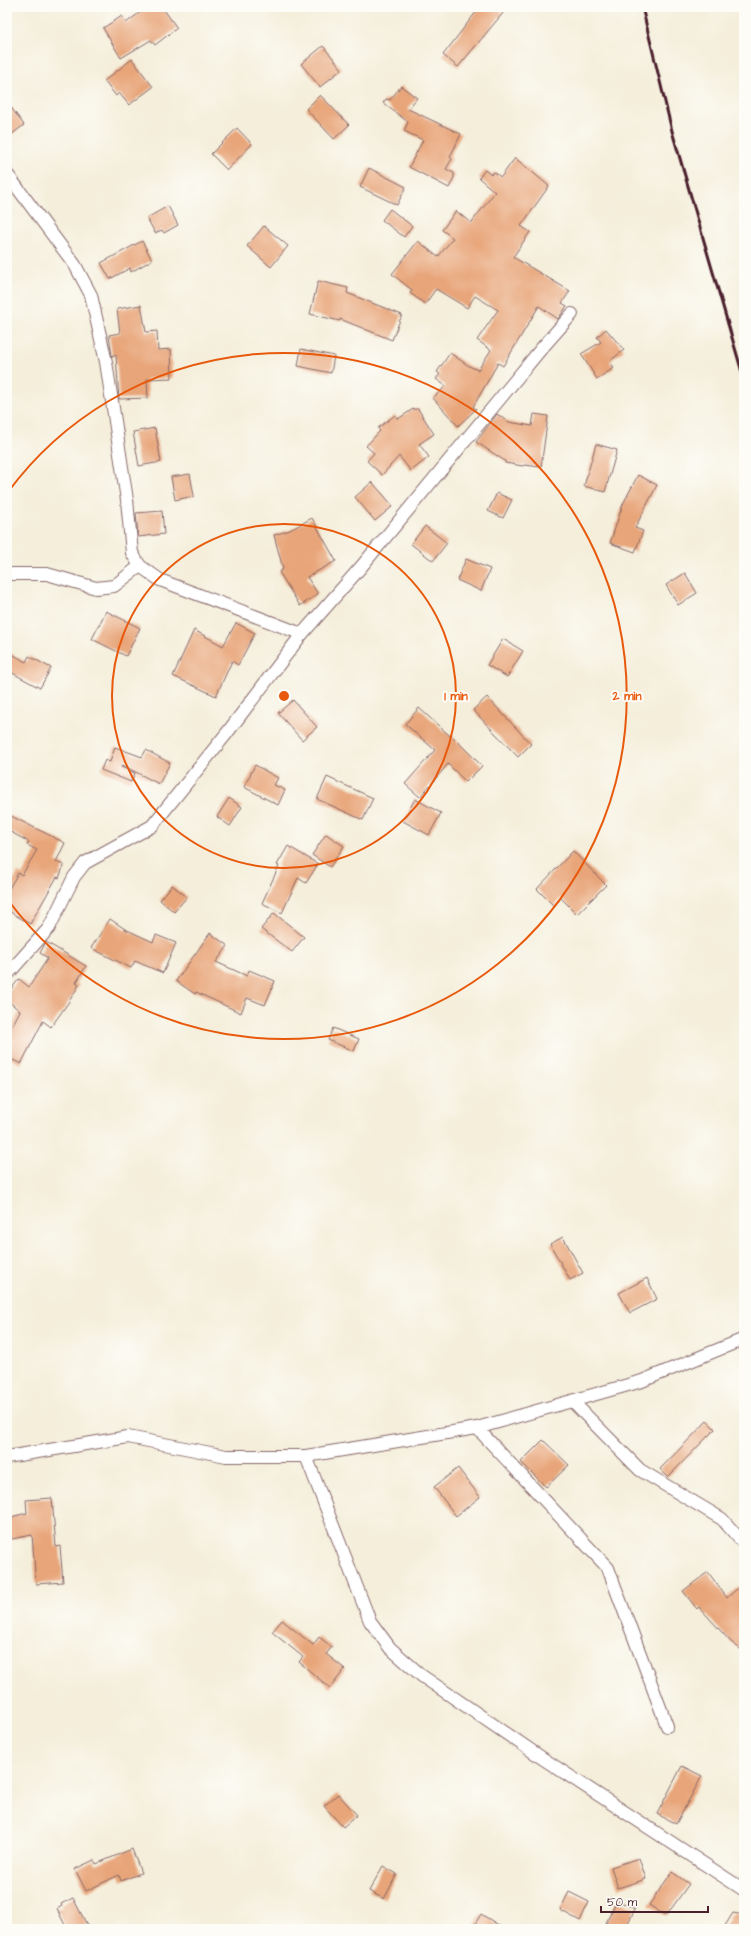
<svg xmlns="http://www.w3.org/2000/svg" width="751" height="1936" viewBox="0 0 751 1936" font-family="'Architects Daughter',sans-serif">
<rect width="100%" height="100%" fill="#fdfcf7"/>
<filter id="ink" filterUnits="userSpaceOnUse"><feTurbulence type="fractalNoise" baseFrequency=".025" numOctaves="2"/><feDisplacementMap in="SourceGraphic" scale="8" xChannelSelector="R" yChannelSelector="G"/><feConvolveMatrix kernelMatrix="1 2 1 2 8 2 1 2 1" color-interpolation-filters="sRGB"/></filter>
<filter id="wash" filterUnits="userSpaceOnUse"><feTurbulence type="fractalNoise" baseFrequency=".012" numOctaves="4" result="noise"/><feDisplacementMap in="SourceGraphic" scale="16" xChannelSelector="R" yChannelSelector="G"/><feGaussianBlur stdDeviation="0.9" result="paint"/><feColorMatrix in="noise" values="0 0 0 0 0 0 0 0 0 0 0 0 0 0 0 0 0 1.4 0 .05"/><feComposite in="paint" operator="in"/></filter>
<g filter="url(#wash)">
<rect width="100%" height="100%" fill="#f4eeda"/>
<g id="blocks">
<!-- building -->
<g fill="#e8a579">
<polygon points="147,7 162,7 177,28 155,45 151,40 121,58 103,28 122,16 126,23"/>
<polygon points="480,7 496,7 503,13 458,67 443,55"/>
<polygon points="323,46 342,69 320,87 301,64"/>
<polygon points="132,59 153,87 129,105 119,93 116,96 104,81"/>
<polygon points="401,86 417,98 408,109 461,134 450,157 452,159 446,169 454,173 454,177 449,188 409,167 423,140 404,131 408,122 383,103 386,99 390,100"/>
<polygon points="320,95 349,125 334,139 306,109"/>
<polygon points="7,102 24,125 7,138"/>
<polygon points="237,128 252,144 227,170 211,154"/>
<polygon points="515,158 549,186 521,226 530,232 513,257 570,291 562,303 567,306 558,319 539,306 503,366 498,363 473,407 476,409 458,426 433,398 446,386 436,379 440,374 437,372 450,353 469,366 478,370 491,350 477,340 498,310 475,296 467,308 436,289 425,304 410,293 412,290 392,274 418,241 438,257 453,238 442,230 456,211 471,223 495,192 479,178 485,170 491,175 494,172 501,177"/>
<polygon points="369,168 406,187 397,205 360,187"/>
<polygon points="168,206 178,225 164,233 162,230 155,233 147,218"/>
<polygon points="390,209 412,226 404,237 382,220"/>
<polygon points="264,226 288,246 271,267 247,246"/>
<polygon points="142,241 152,260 131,272 130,268 110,279 101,263"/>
<polygon points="318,281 348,288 347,293 402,315 392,340 340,319 340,321 310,314"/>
<polygon points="141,305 146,332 157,331 158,350 171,349 172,378 147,379 148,398 119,399 116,355 112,356 109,335 120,333 117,309"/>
<polygon points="606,329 624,350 610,361 614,368 597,379 581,354 601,342 597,337"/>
<polygon points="301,349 334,356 331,373 298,366"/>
<polygon points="413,409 418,409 434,434 419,444 429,457 411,471 399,456 382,475 367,461 374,453 366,446 380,431 378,428 395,415 398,419"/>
<polygon points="497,414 509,422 532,426 534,414 548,416 541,467 524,465 523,466 505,463 505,461 476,442"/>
<polygon points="155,428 161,462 139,466 133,432"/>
<polygon points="596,444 617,450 605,492 584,486"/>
<polygon points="190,474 194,496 175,500 171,477"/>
<polygon points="638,475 657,485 635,528 643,531 635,552 610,543 623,504"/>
<polygon points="372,482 393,506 375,521 355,497"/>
<polygon points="497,493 512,500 503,518 488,511"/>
<polygon points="162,511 164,534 138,537 136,513"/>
<polygon points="312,518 336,561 307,577 318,594 300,606 279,572 283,569 274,535 290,530"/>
<polygon points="425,526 447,543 433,561 411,544"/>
<polygon points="466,559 490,569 481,591 457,580"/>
<polygon points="685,573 697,593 678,605 666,585"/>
<polygon points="106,611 140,628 126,656 92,639"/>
<polygon points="236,623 255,633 238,665 232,661 216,696 173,676 194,630 223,646"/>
<polygon points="503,639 523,651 507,677 487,665"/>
<polygon points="7,651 26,662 29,656 51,668 40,688 7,670"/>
<polygon points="487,697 531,744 518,757 473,710"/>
<polygon points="293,700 317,727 302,740 278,713"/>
<polygon points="419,708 450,736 451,735 482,766 466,782 448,764 420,797 405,784 435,750 405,724"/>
<polygon points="115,747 142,757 146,750 170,763 159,784 122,765 121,767 135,773 131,782 101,770 105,760 110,762"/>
<polygon points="255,765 278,778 274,785 285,790 278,805 244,787"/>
<polygon points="327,777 373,798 363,820 317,799"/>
<polygon points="229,798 242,807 230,826 217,817"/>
<polygon points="415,799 441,813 429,835 403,821"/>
<polygon points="7,814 65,843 56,862 64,865 59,878 57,877 30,924 7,910 7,892 18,873 22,875 37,850 27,845 29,842 7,830"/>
<polygon points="326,834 344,846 330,867 312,855"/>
<polygon points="288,846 318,864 306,883 298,878 282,913 262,903 279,866 277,865"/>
<polygon points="573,851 606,885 577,914 561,898 554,906 537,889"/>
<polygon points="172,885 187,897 174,912 160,900"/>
<polygon points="274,913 304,937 292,952 261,929"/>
<polygon points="110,919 125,929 153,942 156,935 176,943 163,973 135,961 131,968 91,948"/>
<polygon points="210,933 228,946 216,962 247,976 249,970 275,981 265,1005 247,998 241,1013 196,992 195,994 176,981"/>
<polygon points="46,942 86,966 76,983 79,985 68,1003 51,1027 43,1021 21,1064 7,1057 7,1035 20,1011 7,1000 7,994 19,979 29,987 48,958 40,953"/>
<polygon points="333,1028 359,1039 354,1051 328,1040"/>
<polygon points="563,1237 583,1273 570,1280 550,1244"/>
<polygon points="647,1278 657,1299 630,1313 619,1293"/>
<polygon points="707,1421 715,1429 668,1477 660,1469"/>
<polygon points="543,1440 569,1465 546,1487 521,1462"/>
<polygon points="458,1468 480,1497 456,1516 434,1487"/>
<polygon points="52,1498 56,1547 60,1546 63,1582 36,1584 32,1535 7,1540 7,1518 27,1513 26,1500"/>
<polygon points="708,1572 727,1598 744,1582 744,1652 730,1641 699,1607 697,1609 683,1591"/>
<polygon points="282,1620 313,1645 319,1637 332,1647 326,1654 345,1669 330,1688 299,1662 303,1657 272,1632"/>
<polygon points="682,1766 702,1776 676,1824 657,1814"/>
<polygon points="338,1794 357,1815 343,1827 324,1806"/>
<polygon points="132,1849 141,1873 121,1881 119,1875 86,1891 75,1869 94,1860 96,1864"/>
<polygon points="639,1858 646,1879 618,1888 611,1867"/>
<polygon points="383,1866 397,1874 384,1899 369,1891"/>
<polygon points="672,1872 689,1884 666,1916 649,1905"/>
<polygon points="569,1892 589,1902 580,1921 560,1910"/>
<polygon points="73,1898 89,1929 67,1929 57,1909 62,1906 61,1904"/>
<polygon points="617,1900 635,1909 625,1929 619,1929 606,1923"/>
<polygon points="733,1913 744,1915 744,1929 723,1929"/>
<polygon points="481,1914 505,1929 472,1929"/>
</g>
</g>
</g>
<g filter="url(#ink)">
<use href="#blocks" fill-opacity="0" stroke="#866768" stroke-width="1"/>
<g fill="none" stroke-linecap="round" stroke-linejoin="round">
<defs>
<g id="street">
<polyline points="7,174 75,265 91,295 106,362 127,500 132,553 140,566 160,580 302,634"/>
<polyline points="7,574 47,574 96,588 114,586 140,566"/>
<polyline points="7,975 49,928 74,877 85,863 152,826 227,733 302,634 361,567 541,349 572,314"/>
<polyline points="572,1401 640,1470 722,1519 744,1544"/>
<polyline points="477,1428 608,1568 667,1726"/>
<polyline points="306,1456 370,1621 390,1648 422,1676 542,1758 744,1890"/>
<polyline points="7,1457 128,1437 226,1456 306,1456 477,1428 642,1381 744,1339"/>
</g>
</defs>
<!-- street casing -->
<use href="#street" stroke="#866768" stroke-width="14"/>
<!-- street -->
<use href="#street" stroke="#fff" stroke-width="12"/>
<!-- rail -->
<polyline stroke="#4a1f2b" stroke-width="3" points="642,7 672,131 744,379"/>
</g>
</g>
<!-- distance rings -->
<g fill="none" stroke="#e8590c" stroke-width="2">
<circle cx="284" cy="696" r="172"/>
<path d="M8 492A343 343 0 1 1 8 900"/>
</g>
<circle cx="284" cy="696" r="6" fill="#e8590c" stroke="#fdfcf7" stroke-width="2"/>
<g font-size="12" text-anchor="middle" font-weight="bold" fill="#e8590c" stroke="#fdfcf7" stroke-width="4" stroke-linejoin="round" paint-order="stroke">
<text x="456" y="700">1 min</text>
<text x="627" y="700">2 min</text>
</g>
<!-- margin -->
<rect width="751" height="1936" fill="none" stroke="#fdfcf7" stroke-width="24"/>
<!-- scale -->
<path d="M601 1906v6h107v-6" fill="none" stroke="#4a1f2b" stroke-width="2"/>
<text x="607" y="1906" font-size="12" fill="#4a1f2b" stroke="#fdfcf7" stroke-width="3" paint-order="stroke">50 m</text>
</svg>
